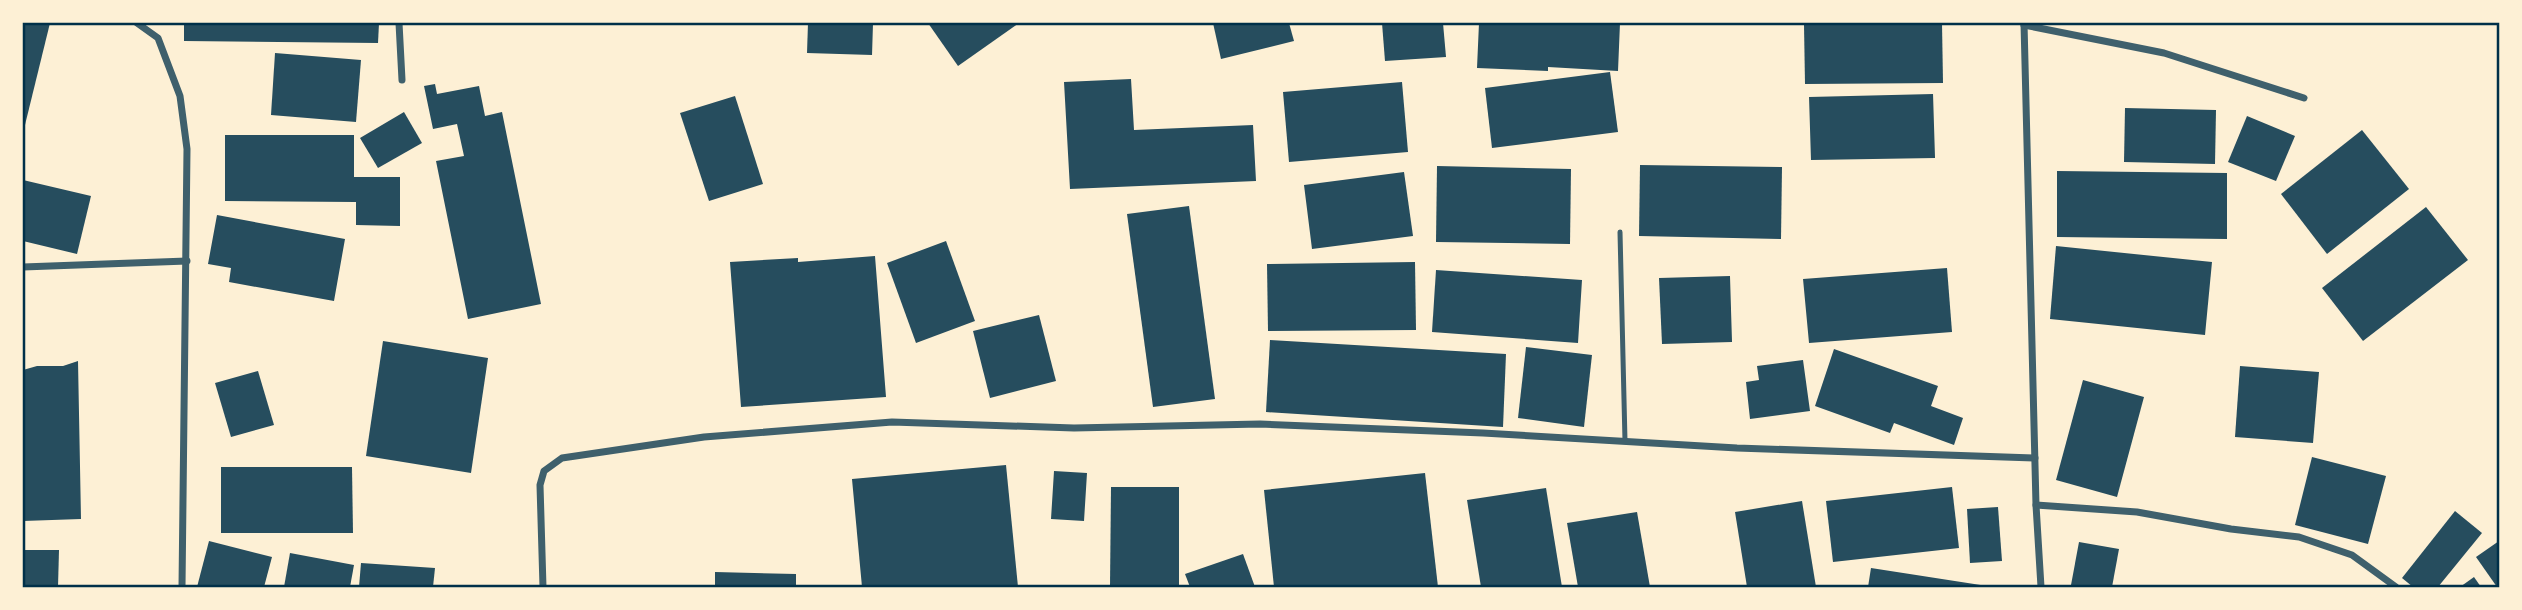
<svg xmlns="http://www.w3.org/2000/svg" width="2522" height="610" viewBox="0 0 2522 610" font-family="'DM Sans',sans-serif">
<rect width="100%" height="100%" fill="#fdf0d5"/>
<!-- building -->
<g fill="#264d5e">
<polygon points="23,23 50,23 24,129 23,129"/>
<polygon points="184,23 379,23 378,43 184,41"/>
<polygon points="808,23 873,23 872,55 807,53"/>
<polygon points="928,23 1019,23 958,66"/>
<polygon points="1213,23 1289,23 1294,41 1221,59"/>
<polygon points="1382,23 1443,23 1446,57 1385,61"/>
<polygon points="1479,23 1620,23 1618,71 1548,67 1548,71 1477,68"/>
<polygon points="1942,23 1943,83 1805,84 1804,25"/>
<polygon points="275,53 361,60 356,122 271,115"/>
<polygon points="1610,72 1618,132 1492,148 1485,88"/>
<polygon points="1131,79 1134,130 1253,125 1256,181 1070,189 1064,82"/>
<polygon points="1402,82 1408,152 1289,162 1283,92"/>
<polygon points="435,84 437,94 479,86 485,116 502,112 541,304 468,319 436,161 464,156 457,124 433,129 424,86"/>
<polygon points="1933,94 1935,158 1811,160 1809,97"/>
<polygon points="735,96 763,184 709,201 680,113"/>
<polygon points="2125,108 2216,110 2215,164 2124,162"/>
<polygon points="404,112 422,143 378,168 360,138"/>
<polygon points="2247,116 2295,136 2276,181 2228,162"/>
<polygon points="2362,130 2409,189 2327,254 2281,194"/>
<polygon points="225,135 354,135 354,177 400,177 400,226 356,225 356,202 225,201"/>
<polygon points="1640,165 1782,167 1781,239 1639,236"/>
<polygon points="1437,166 1571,169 1570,244 1436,242"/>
<polygon points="2057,171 2227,173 2227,239 2057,237"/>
<polygon points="1404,172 1413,236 1312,249 1304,185"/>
<polygon points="23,180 91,196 77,254 23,241"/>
<polygon points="1189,206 1215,399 1153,407 1127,214"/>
<polygon points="2426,207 2468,260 2363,341 2322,288"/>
<polygon points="217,215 345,239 334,301 229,282 231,268 208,264"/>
<polygon points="946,241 975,321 916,343 887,263"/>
<polygon points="2056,246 2212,262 2205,335 2050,319"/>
<polygon points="875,256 886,397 741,407 730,262 798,258 798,262"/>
<polygon points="1415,262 1416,330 1268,331 1267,264"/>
<polygon points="1947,268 1952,332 1809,343 1803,279"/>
<polygon points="1436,270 1582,280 1578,343 1432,332"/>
<polygon points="1730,276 1732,342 1662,344 1659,278"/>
<polygon points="1039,315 1056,381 990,398 973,331"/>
<polygon points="1270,340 1506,354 1503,427 1266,412"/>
<polygon points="383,341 488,358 471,473 366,456"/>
<polygon points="1526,347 1592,355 1584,427 1518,418"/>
<polygon points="1834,349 1938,386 1931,406 1963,418 1954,445 1894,423 1890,433 1815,406"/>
<polygon points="1803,360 1810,411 1750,419 1746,382 1759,380 1757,366"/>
<polygon points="78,361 81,519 23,521 23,370 37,366 63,366"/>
<polygon points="2240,366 2319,372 2313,443 2235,437"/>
<polygon points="258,371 274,425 231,437 215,383"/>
<polygon points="2083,380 2144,397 2117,497 2056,480"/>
<polygon points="2312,457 2386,476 2368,544 2295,525"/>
<polygon points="1006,465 1018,587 862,587 852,479"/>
<polygon points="221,467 352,467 353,533 221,533"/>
<polygon points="1054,471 1087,473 1084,521 1051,519"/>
<polygon points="1425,473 1438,587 1274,587 1264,490"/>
<polygon points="1111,487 1179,487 1179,587 1110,587"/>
<polygon points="1952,487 1959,548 1833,562 1826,501"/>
<polygon points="1546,488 1562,587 1481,587 1467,500"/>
<polygon points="1802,501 1816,587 1747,587 1735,512"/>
<polygon points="1998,507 2002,561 1970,563 1967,509"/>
<polygon points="2455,511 2482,533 2438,587 2413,587 2402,578"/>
<polygon points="1637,512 1650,587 1578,587 1567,523"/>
<polygon points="209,541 272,557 264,587 197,587"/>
<polygon points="2499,541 2499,587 2497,587 2476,557"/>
<polygon points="2079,542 2119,549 2112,587 2084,587 2071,585"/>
<polygon points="23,550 59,550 58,587 23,587"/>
<polygon points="290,553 354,565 350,587 284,587"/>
<polygon points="1243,554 1255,587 1190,587 1185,574"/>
<polygon points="361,563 435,568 433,587 359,587"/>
<polygon points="1871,568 1987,586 1987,587 1868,587"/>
<polygon points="715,572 796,574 796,587 715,587"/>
<polygon points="2474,577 2481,587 2460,587"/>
</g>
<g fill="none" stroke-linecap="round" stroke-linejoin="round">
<!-- service -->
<polyline stroke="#3f606c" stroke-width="5" points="1620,232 1625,441"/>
<!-- minor -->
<g stroke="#3f606c" stroke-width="7">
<polyline points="137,23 158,38 180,96 187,149 182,587"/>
<polyline points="399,23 402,80"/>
<polyline points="2024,23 2036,505 2041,587"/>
<polyline points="2024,25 2164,53 2304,98"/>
<polyline points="23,267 187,261"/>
<polyline points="2036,505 2137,512 2231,529 2299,537 2352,555 2396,587"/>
<polyline points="543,587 540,485 544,471 562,458 704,437 892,422 1074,428 1260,424 1483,433 1737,448 2035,458"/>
</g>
</g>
<!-- border -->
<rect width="2522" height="610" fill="none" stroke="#fdf0d5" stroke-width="49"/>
<rect x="24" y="24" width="2474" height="562" fill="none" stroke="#003049" stroke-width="2.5"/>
</svg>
